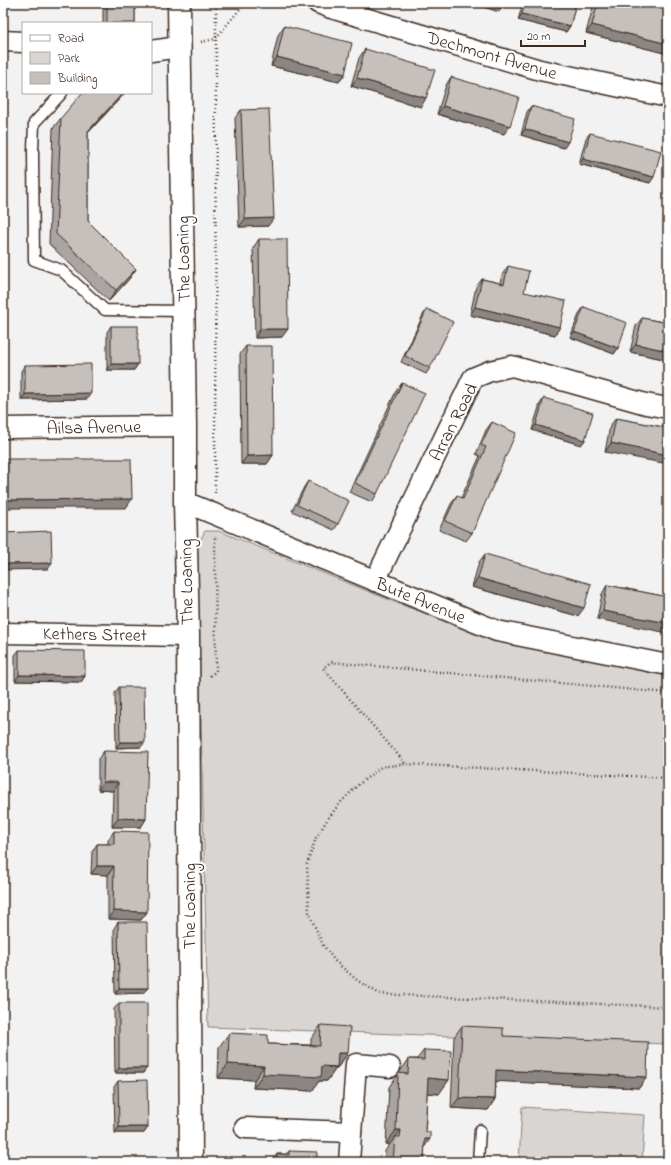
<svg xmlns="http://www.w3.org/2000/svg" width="671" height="1165" viewBox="0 0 671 1165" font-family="'Indie Flower',sans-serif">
<rect width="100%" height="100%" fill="#f3f2f2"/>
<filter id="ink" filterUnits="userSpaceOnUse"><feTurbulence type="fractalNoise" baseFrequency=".025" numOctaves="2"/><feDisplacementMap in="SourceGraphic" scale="8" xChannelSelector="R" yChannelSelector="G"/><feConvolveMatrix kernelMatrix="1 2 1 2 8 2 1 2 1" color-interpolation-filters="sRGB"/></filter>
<g filter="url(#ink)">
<!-- green -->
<g fill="#d8d5d2" stroke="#8a8078">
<polygon points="205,531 219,531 407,607 543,647 668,667 668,1044 208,1027 197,546"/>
<polygon points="522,1107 645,1115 642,1162 519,1162"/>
</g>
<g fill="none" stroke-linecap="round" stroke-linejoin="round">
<defs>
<g id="lane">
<polyline points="62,93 34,123 33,150 34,260 61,270 105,310 183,311"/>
<polyline points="478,1162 480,1130"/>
</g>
<g id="street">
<polyline points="318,3 331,8 540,70 668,97"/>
<polyline points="3,41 23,42"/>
<polyline points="151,51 179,47"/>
<polyline points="3,428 185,426"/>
<polyline points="185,502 497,631 668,665"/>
<polyline points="375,581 473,378 490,371 512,366 646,404 668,408"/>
<polyline points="3,633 188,636"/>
<polyline points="245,1128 351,1132"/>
<polyline points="349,1162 356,1064 390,1067"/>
</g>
<polyline id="secondary" points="179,3 185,426 185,502 188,636 191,1162"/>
</defs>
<!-- lane casing -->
<use href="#lane" stroke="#3b2a1e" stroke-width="13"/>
<!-- street casing -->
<use href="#street" stroke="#3b2a1e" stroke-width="23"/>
<!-- secondary casing -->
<use href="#secondary" stroke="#3b2a1e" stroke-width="25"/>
<!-- path -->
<g stroke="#3b2a1e" stroke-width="2.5" stroke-dasharray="1 3" stroke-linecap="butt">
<polyline points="201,42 215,39 245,3"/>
<polyline points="215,493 216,3"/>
<polyline points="210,676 216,671 215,536"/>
<polyline points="405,763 323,668 331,662 668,693"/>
<polyline points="668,778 405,764 381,767 358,785 340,803 327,820 316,838 307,864 309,913 323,945 335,961 358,981 380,994 668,1007"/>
</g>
<!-- lane -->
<use href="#lane" stroke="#fff" stroke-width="10"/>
<!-- street -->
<use href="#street" stroke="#fff" stroke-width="20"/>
<!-- secondary -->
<use href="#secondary" stroke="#fff" stroke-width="22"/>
</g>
<!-- wall -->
<g fill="#aaa5a3" stroke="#3b2a1e">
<rect x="103" y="3" width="32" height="20"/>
<polygon points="523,3 576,3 570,26 566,32 518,20"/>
<polygon points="594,3 645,3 668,9 668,54 586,33"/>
<polygon points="284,26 345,74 339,82 271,66 278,35"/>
<polygon points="365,49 421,107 351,86 359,58"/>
<polygon points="451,77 504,134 437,114 446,85"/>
<polygon points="125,93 88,133 88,221 136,269 129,279 109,301 49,244 53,128 61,118"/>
<polygon points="531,106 564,148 521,135 527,112"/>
<polygon points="241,110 268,226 239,227 235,118"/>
<polygon points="590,133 650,183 579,164 586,138"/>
<polygon points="259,239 282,337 255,338 253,248"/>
<polygon points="508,266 524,292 555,335 470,315 476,287 482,279 500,283 502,275"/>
<polygon points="584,307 618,348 614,354 570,337 580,312"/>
<polygon points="427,309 430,368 426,374 401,362 423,315"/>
<polygon points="642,318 668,323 668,360 630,352 636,326"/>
<polygon points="111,326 138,364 134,370 107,370 107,332"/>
<polygon points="246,346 273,455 267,464 241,464 240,354"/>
<polygon points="25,365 87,399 21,400 21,371"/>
<polygon points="402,383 377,494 372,502 349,492 396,391"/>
<polygon points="544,398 585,440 581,445 532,430 540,404"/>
<polygon points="616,418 668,428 605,452 610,426"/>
<polygon points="492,422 472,533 466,541 439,530 451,504 457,495 461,498 480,456 476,454 486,430"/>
<polygon points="308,481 338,524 334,530 292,511 304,487"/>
<polygon points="485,554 578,616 472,587 479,562"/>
<polygon points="607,585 668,597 597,619 602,594"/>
<polygon points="19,650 85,676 81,682 15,681 15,655"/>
<polygon points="119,687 141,747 116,748 115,693"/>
<polygon points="104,751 146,819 141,827 112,827 113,791 98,790 98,759"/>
<polygon points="114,831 147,912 141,920 108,919 108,875 91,874 92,852 97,844 108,844 108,840"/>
<polygon points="118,922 148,988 143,993 115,994 114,928"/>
<polygon points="119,1003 143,1073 115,1073 114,1009"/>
<polygon points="321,1025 348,1053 338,1067 337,1067 327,1081 319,1081 312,1091 253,1088 254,1080 218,1078 219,1047 229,1033 268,1044 311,1045 311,1039"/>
<polygon points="462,1026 503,1036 647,1077 639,1088 496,1081 495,1099 488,1110 451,1108 454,1037"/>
<polygon points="424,1050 439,1094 427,1093 424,1162 385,1162 385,1151 390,1144 386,1144 389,1087 409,1059 417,1059"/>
<polygon points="118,1081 148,1127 144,1133 115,1133 114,1087"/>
<polygon points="289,1151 317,1162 271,1162 277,1154 286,1154"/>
</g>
<!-- shaded-wall -->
<g fill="#8b8684" stroke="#3b2a1e">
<polygon points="471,3 504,3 499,12"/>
<polygon points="522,14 570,26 566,32 518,20"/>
<polygon points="592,25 668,44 668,54 586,33"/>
<polygon points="277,57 345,74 339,82 271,66"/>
<polygon points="357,78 426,98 421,107 351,86"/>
<polygon points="123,93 125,93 80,141 88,131"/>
<polygon points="443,106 510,126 504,134 437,114"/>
<polygon points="525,129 568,142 564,148 521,135"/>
<polygon points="583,159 654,177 650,183 579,164"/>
<polygon points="274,218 268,226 239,227 245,219"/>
<polygon points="136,269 129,279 109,301 116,290"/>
<polygon points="475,307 560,327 555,335 470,315"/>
<polygon points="260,329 288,329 282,337 255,338"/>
<polygon points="574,332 618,348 614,354 570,337"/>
<polygon points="636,344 668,351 668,360 630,352"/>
<polygon points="111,364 138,364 134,370 107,370"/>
<polygon points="91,393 87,399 21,400 25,394"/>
<polygon points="536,425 585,440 581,445 532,430"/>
<polygon points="611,443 668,455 668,464 605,452"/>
<polygon points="273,455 267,464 241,464 247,456"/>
<polygon points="132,499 126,508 3,508 3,500"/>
<polygon points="52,563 48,569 3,570 3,564"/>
<polygon points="478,578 584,608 578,616 472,587"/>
<polygon points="603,611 668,623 668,633 597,619"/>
<polygon points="19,675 85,676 81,682 15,681"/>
<polygon points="120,742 145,742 141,747 116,748"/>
<polygon points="103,782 118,782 113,791 98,790"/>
<polygon points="118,818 146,819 141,827 112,827"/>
<polygon points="97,866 114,866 108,875 91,874"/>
<polygon points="113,911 147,912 141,920 108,919"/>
<polygon points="119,988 148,988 143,993 115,994"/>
<polygon points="338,1053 348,1053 338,1067 328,1067 337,1067 327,1081 319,1081 312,1091 253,1088 263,1074 322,1066"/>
<polygon points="228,1064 264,1066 254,1080 218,1078"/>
<polygon points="119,1068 147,1068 143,1073 115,1073"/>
<polygon points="496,1070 647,1077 639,1088 489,1081"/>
<polygon points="428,1078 449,1080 439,1094 418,1092"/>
<polygon points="459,1098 495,1099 488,1110 451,1108"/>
<polygon points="119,1127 148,1127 144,1133 115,1133"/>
<polygon points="396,1130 401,1130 390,1144 386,1144"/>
<polygon points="425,1139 430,1139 420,1153"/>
</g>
<!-- building -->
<g fill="#c6c0bd" stroke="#3b2a1e">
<rect x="107" y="3" width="28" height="20"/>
<polygon points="525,3 576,3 570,26 522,14"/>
<polygon points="598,3 645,3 668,9 668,44 592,25"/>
<polygon points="284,26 352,43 345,74 277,57"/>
<polygon points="365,49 435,70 426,98 357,78"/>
<polygon points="451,77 519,97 510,126 443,106"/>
<polygon points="82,93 123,93 88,131 88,221 136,269 116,290 56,234 61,118"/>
<polygon points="531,106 575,119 568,142 525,129"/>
<polygon points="269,109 274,218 245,219 241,110"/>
<polygon points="590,133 661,151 654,177 583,159"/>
<polygon points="259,239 287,239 288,329 260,329"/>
<polygon points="508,266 529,271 524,292 566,301 560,327 475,307 482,279 504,284"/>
<polygon points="584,307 627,323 618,348 574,332"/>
<polygon points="427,309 453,322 430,368 405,356"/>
<polygon points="642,318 668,323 668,351 636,344"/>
<rect x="111" y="326" width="27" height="38"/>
<polygon points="246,346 272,346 273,455 247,456"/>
<polygon points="3,363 5,363 6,393 3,393"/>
<polygon points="91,364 91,393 25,394 25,365"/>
<polygon points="402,383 425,393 377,494 355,483"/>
<polygon points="544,398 593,413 585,440 536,425"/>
<polygon points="616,418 668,428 668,455 611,443"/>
<polygon points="492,422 516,433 472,533 445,521 457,495 463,499 486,447 481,445"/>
<polygon points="3,459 131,459 132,499 3,500"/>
<polygon points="308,481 349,501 338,524 297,505"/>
<polygon points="51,531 52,563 3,564 3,533"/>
<polygon points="485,554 591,584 584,608 478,578"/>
<polygon points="607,585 668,597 668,623 603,611"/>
<polygon points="19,650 85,651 85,676 19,675"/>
<polygon points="119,687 144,687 145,742 120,742"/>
<polygon points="104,751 148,752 146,819 118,818 118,782 103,782"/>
<polygon points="114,831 148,832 147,912 113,911 114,866 97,866 97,844 114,844"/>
<polygon points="118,922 147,922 148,988 119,988"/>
<rect x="119" y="1003" width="28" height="65"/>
<polygon points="321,1025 350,1027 348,1053 338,1053 337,1067 322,1066 321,1077 263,1074 264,1066 228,1064 229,1033 268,1035 268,1044 320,1046"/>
<polygon points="462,1026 503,1028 503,1036 648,1042 647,1077 496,1070 495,1099 459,1098"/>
<polygon points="424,1050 451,1051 449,1080 428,1078 425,1131 430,1132 430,1139 425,1139 424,1162 393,1162 395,1137 400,1137 401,1130 396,1130 398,1073 408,1074 409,1059 424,1060"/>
<polygon points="147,1080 148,1127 119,1127 118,1081"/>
<polygon points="289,1151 317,1152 317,1162 277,1162 277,1154 289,1155"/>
</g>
</g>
<g text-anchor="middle" stroke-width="4" stroke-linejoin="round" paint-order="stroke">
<!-- street labels -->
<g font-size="18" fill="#3b2a1e" stroke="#fff">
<text transform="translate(492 55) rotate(16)" y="6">Dechmont Avenue</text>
<text transform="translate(183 259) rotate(-91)" y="6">The Loaning</text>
<text transform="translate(453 422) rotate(-63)" y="6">Arran Road</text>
<text transform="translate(94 427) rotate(-1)" y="6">Ailsa Avenue</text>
<text transform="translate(186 582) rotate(-91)" y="6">The Loaning</text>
<text transform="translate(421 600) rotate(22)" y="6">Bute Avenue</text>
<text transform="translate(95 634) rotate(1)" y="6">Kethers Street</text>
<text transform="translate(189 906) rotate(-90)" y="6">The Loaning</text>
</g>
</g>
<!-- margin -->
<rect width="671" height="1165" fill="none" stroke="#fff" stroke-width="16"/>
<rect x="8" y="8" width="655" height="1149" fill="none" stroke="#3b2a1e" stroke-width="1.5" filter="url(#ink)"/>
<!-- legend -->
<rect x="22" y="22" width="130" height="72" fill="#ffffff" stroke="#b1aaa5"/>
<rect x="30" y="35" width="20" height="6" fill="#ffffff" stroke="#b1aaa5"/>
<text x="58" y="42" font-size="12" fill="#3b2a1e">Road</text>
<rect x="30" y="52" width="20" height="12" fill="#d8d5d2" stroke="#b1aaa5"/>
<text x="58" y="62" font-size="12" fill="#3b2a1e">Park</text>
<rect x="30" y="72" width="20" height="12" fill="#c6c0bd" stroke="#b1aaa5"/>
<text x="58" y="82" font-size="12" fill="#3b2a1e">Building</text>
<!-- scale -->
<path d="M521 40v6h64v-6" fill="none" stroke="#3b2a1e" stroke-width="2"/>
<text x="527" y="40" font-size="12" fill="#3b2a1e" stroke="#ffffff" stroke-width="3" paint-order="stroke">20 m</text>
</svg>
